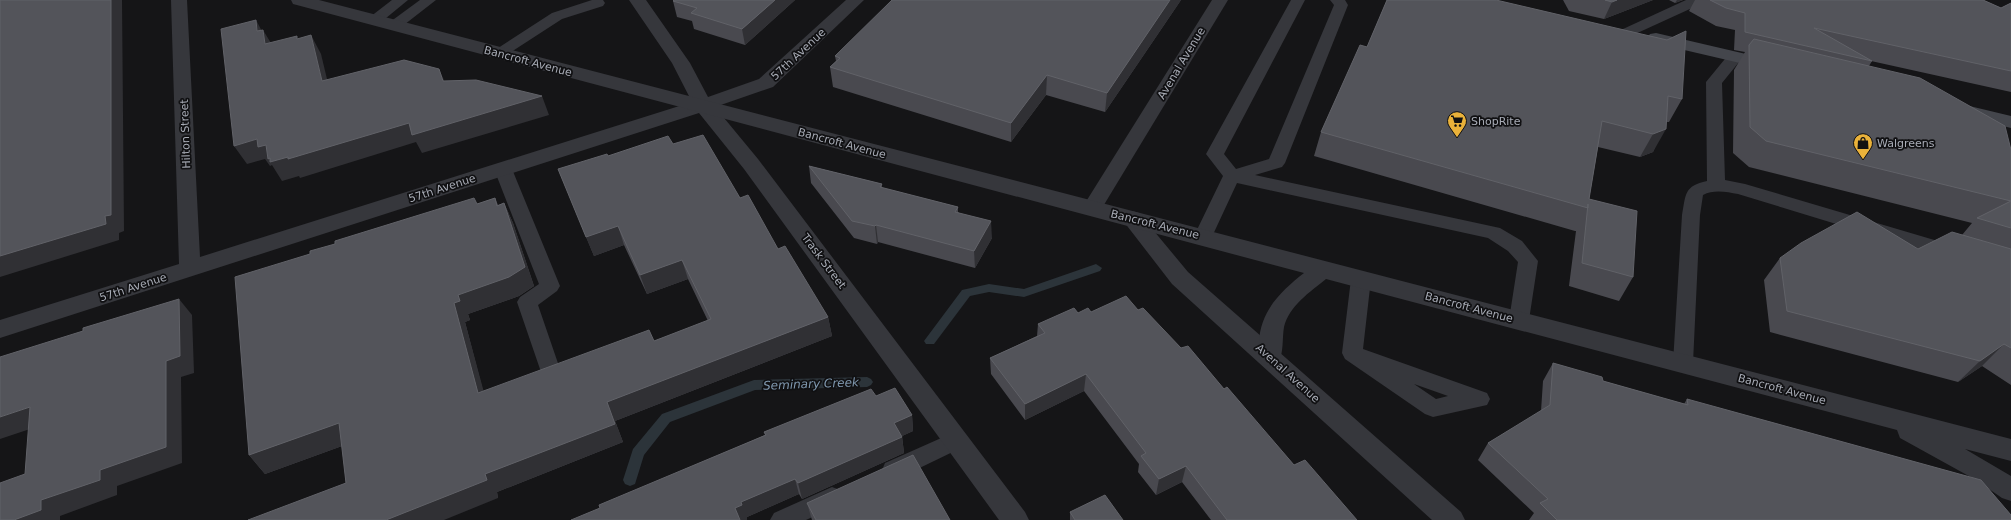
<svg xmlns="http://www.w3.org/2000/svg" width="2011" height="520" viewBox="0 0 2011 520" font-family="'DejaVu Sans',sans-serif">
<rect width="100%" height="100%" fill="#151517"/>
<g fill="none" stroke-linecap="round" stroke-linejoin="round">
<!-- stream -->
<g fill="#2c343a" fill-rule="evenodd">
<polygon points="1096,264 1102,268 1100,271 1024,297 989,292 970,296 934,344 926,344 924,341 962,290 989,284 1024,289"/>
<polygon points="867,377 871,379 873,382 871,385 867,387 755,390 670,422 644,455 635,484 630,486 625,484 623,480 633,449 662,414 754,380"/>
</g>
<!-- service -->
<g fill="#36373c" fill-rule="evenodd">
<polygon points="392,0 408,0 380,23 370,23 368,20 370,17"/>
<polygon points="420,0 436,0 400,28 390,28 387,25 390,22"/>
<polygon points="592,0 603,0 605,3 603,6 562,19 505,56 495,56 492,53 495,50 552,13"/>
<polygon points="1291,0 1305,0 1224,154 1236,169 1269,159 1334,5 1330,0 1345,0 1348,5 1285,163 1282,167 1255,175 1500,228 1522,241 1538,261 1529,320 1526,325 1519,328 1512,325 1509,320 1518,262 1508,251 1488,238 1237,183 1210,241 1203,243 1196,241 1194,236 1223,176 1206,154"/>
<polygon points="1686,0 1705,0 1703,3 1633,35 1623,35 1620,32 1623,29"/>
<path d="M 1735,52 L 1741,54 L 1743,57 L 1722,83 L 1725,180 L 1745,184 L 1958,247 L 1960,252 L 1958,257 L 1951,259 L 1738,194 C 1727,192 1714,189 1703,195 L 1700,215 L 1693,363 L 1690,369 L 1683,371 L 1676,369 L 1673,363 L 1682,215 C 1686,194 1684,186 1707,181 L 1706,82 L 1729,54 Z"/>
<polygon points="503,163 509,165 512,169 560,286 557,291 538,305 561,372 558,378 551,380 544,378 541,372 517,302 520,297 539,284 494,169 497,165"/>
<path d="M 1361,272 L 1368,274 L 1371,279 L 1363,349 L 1487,393 L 1490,399 L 1487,405 L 1433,417 L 1425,414 L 1345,359 L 1342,353 L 1351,279 L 1354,274 ZM 1414,384 L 1448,396 L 1436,399 Z"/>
<polygon points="957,431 965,434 968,440 965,446 901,477 893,480 885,477 882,470 885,463"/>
<polygon points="832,487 840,490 843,497 840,504 806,520 770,520 774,513"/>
</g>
<!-- minor -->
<g fill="#36373c" fill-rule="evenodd">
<polygon points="171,0 187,0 200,257 692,102 672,63 629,0 646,0 690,63 708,97 759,79 846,0 864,0 773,87 715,107 758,159 1025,512 1029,520 999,520 744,169 699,113 0,338 0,320 179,264"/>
<polygon points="1212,0 1228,0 1099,213 1092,215 1085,213 1082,208"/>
<polygon points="1132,211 1139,213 1188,272 1461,512 1465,520 1432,520 1172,284 1121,218 1125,213"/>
</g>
<!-- tertiary -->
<path fill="#36373c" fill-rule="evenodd" d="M 291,0 L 319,0 L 2011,439 L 2011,461 L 1965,449 L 2011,476 L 2011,501 L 2002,498 L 1976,480 L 1900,438 L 1897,430 L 1326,279 C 1310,292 1289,306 1284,327 C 1282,339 1284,353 1278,364 L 1270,366 L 1262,364 C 1258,356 1258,351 1259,343 C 1260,311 1281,291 1304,273 L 293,4 Z"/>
<!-- secondary -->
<g fill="#44464c" fill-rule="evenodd">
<polygon points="1656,33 1776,61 1779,65 1776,69 1770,70 1650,42 1647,38 1650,34"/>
<polygon points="1957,103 2011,116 2011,128 1950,113 1947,109 1950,105"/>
</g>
</g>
<!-- wall -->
<g fill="#49494f">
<polygon points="795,0 745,45 694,29 692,21 677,17 673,1"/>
<polygon points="1181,0 1105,112 1046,95 1011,142 833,87 830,67 836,61 835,56"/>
<polygon points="1387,0 1682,99 1669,122 1666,122 1653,152 1640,157 1598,147 1589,199 1633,277 1619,301 1569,286 1576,231 1575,231 1314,156 1321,132 1367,47"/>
<polygon points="1563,0 1653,0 1604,19 1569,11"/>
<polygon points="1669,0 1683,0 1675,3"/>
<polygon points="1695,0 1983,0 2001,8 2011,3 2011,92 1871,61 1872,61 1869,66 2011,150 2011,385 1982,366 1958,382 1770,332 1764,280 1780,258 1918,249 1962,235 1972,223 1749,167 1733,153 1734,70 1745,52 1734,50 1735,30 1716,26 1689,11"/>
<polygon points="673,144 740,198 778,249 828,317 832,336 615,421 623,442 497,492 498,498 346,483 342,446 265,474 249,455 477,204 495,198 498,205 504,203 513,223 534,286 519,296 468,314 470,320 465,322 483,391 654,341 708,321 688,279 647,294 624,245 594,256 558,169 608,156"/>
<polygon points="809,166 882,184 882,188 958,207 958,212 992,238 975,268 878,242 877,244 854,238 811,183"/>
<polygon points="1138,310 1181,348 1224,389 1294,465 1357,520 1211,520 1182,482 1156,495 1138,472 1139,464 1084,391 1025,420 991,374 990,358 1037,336 1038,324 1078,313"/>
<polygon points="1553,363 1603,381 1684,404 1687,399 2011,520 1529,520 1534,513 1478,460 1488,443 1541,411 1543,381"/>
<polygon points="876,396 912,415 913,431 902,436 904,453 802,499 799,494 747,517 600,508 765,435 764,432"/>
<polygon points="807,503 950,520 812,520"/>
<polygon points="1070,512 1123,520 1070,520"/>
</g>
<!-- shaded-wall -->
<g fill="#303034">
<polygon points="111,0 122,0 124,231 119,233 119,240 0,277 0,256 105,216"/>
<polygon points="775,0 795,0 745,45 742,29"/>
<polygon points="1170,0 1181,0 1105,112 1107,93"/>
<polygon points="1617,0 1653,0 1604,19 1612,2"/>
<polygon points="1677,0 1683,0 1675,3"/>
<polygon points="256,20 264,35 263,30 274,48 276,62 257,31"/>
<polygon points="311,35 321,54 332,100 322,81"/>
<polygon points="439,69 447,87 443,81"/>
<polygon points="1047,75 1046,95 1011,142 1011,123"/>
<polygon points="542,96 549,115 422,153 416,142 300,178 299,176 282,181 272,165 270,166 265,159 247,164 234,146 257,139 266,145 409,123"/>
<polygon points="1666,129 1653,152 1640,157 1653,134"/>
<polygon points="504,203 513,223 534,286 519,296 468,314 470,320 465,322 489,411 478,393 454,303"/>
<polygon points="991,221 992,238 975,268 974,251"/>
<polygon points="876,225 878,242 877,244 875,226"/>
<polygon points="618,226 624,245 594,256 586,237"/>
<polygon points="682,260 688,279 647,294 640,275"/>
<polygon points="179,299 192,315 194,373 181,377 182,463 117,486 117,495 60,516 60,520 14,520 41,500 100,470 166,361"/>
<polygon points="828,317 832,336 615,421 623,442 497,492 498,498 444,520 386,520 607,402"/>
<polygon points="2004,344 1982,366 1958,382 1980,361"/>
<polygon points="1086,374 1084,391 1025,420 1025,404"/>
<polygon points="30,407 48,423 0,439 0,417"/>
<polygon points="912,415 913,431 896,439 894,423"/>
<polygon points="339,423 353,442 265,474 249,455"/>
<polygon points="902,437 904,453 802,499 798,483"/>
<polygon points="1186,466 1182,482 1156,495 1159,479"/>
<polygon points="795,479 799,494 747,517 747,520 739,520 735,508 741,502"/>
</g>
<!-- building -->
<g fill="#53545a" stroke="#616268">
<polygon points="0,0 111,0 111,215 105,216 106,224 0,256"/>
<polygon points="674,0 775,0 742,29 691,13 697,8 673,1"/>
<polygon points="892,0 1170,0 1107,93 1047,75 1011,123 830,67 840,58 835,56"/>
<polygon points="1387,0 1496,0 1667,40 1686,31 1682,99 1668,96 1666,129 1653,134 1602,121 1589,199 1637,211 1633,277 1582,263 1588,204 1588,208 1321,132 1360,45 1367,47"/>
<polygon points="1605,0 1617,0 1612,2"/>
<polygon points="1710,0 1983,0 2001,8 2011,3 2011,71 1814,28 1872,61 1745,32 1745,13 1726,8"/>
<polygon points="256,20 257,31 263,30 265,44 297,36 297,39 311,35 322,81 404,60 439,69 443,81 476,80 542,96 412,135 409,123 288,159 288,157 270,162 270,158 268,159 266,145 258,147 257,139 234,146 221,29"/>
<polygon points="1754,39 1920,78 2005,126 2011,150 2011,201 1766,141 1750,127 1749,45"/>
<polygon points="703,135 740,198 748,195 778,249 785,246 828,317 607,402 615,424 485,474 487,480 386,520 248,520 346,483 339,423 249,455 235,277 310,254 310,251 335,244 335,241 474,198 477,204 495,198 497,206 504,203 525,267 509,277 458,295 460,301 454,303 478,393 649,330 654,341 711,319 682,260 640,275 618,226 586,237 558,169 607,154 608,156 668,136 673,144"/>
<polygon points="809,166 882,184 880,187 958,207 955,212 991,221 974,251 876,225 875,226 852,221"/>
<polygon points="2011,201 2011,228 1977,218"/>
<polygon points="1857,212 1918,249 1952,232 2011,249 2011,348 2004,344 1980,361 1787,311 1780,258 1801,243"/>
<polygon points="1126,296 1138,310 1143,308 1181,348 1188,346 1224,389 1227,387 1294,465 1305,460 1357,520 1227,520 1186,466 1159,479 1141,456 1146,453 1086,374 1025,404 990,358 1045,333 1038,324 1074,308 1078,313 1088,308 1091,312"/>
<polygon points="179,299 180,356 166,361 166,447 100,470 100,480 41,500 41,510 14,520 0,520 0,483 25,474 30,407 0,417 0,357 83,331 83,328"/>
<polygon points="1553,363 1602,377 1603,381 1688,405 1687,399 1981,480 2011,515 2011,520 1557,520 1540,503 1548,499 1488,443 1550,405"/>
<polygon points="895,388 912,415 894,423 902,437 798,483 795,479 741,502 742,505 735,508 740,520 571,520 600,508 599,505 766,435 764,432 871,389 876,396"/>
<polygon points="913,455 950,520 816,520 807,503"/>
<polygon points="1105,495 1123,520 1075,520 1070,512"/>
</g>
<!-- icons -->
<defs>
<symbol id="supermarket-pin" viewBox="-11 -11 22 30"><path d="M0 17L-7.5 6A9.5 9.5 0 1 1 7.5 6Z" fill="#eab23a" stroke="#101012"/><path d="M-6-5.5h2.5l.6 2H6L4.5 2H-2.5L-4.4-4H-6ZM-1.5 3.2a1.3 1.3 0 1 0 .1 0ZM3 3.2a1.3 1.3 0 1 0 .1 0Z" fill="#111"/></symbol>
<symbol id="shop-pin" viewBox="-11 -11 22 30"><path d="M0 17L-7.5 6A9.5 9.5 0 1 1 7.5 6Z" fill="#eab23a" stroke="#101012"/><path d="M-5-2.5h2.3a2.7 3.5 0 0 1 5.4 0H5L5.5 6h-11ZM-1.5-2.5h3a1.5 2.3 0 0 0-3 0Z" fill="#111"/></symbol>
</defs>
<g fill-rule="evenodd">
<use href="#supermarket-pin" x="1446" y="110" width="22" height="30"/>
<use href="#shop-pin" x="1852" y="132" width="22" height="30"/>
</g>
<g text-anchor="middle" stroke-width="3.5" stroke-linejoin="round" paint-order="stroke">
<!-- street labels -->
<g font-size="11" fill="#a8acb6" stroke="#101012">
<text transform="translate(798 54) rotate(-43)" y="4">57th Avenue</text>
<text transform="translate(528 61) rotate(15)" y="4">Bancroft Avenue</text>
<text transform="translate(1181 63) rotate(-59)" y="4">Avenal Avenue</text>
<text transform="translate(185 134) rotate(-92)" y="4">Hilton Street</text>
<text transform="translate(842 143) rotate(15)" y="4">Bancroft Avenue</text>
<text transform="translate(442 188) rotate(-18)" y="4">57th Avenue</text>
<text transform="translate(1155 224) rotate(14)" y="4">Bancroft Avenue</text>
<text transform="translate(824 261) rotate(53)" y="4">Trask Street</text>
<text transform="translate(133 287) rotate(-18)" y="4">57th Avenue</text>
<text transform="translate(1469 307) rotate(15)" y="4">Bancroft Avenue</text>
<text transform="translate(1288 373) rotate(42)" y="4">Avenal Avenue</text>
<text transform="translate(1782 389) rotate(15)" y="4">Bancroft Avenue</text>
</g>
<!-- poi labels -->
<g font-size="11" fill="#a8acb6" stroke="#101012" text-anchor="start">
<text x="1471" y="125">ShopRite</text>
<text x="1877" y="147">Walgreens</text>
</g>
<!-- water labels -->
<g font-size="12" font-style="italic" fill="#8099b0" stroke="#101012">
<text transform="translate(811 384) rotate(-2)" y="4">Seminary Creek</text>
</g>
</g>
</svg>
